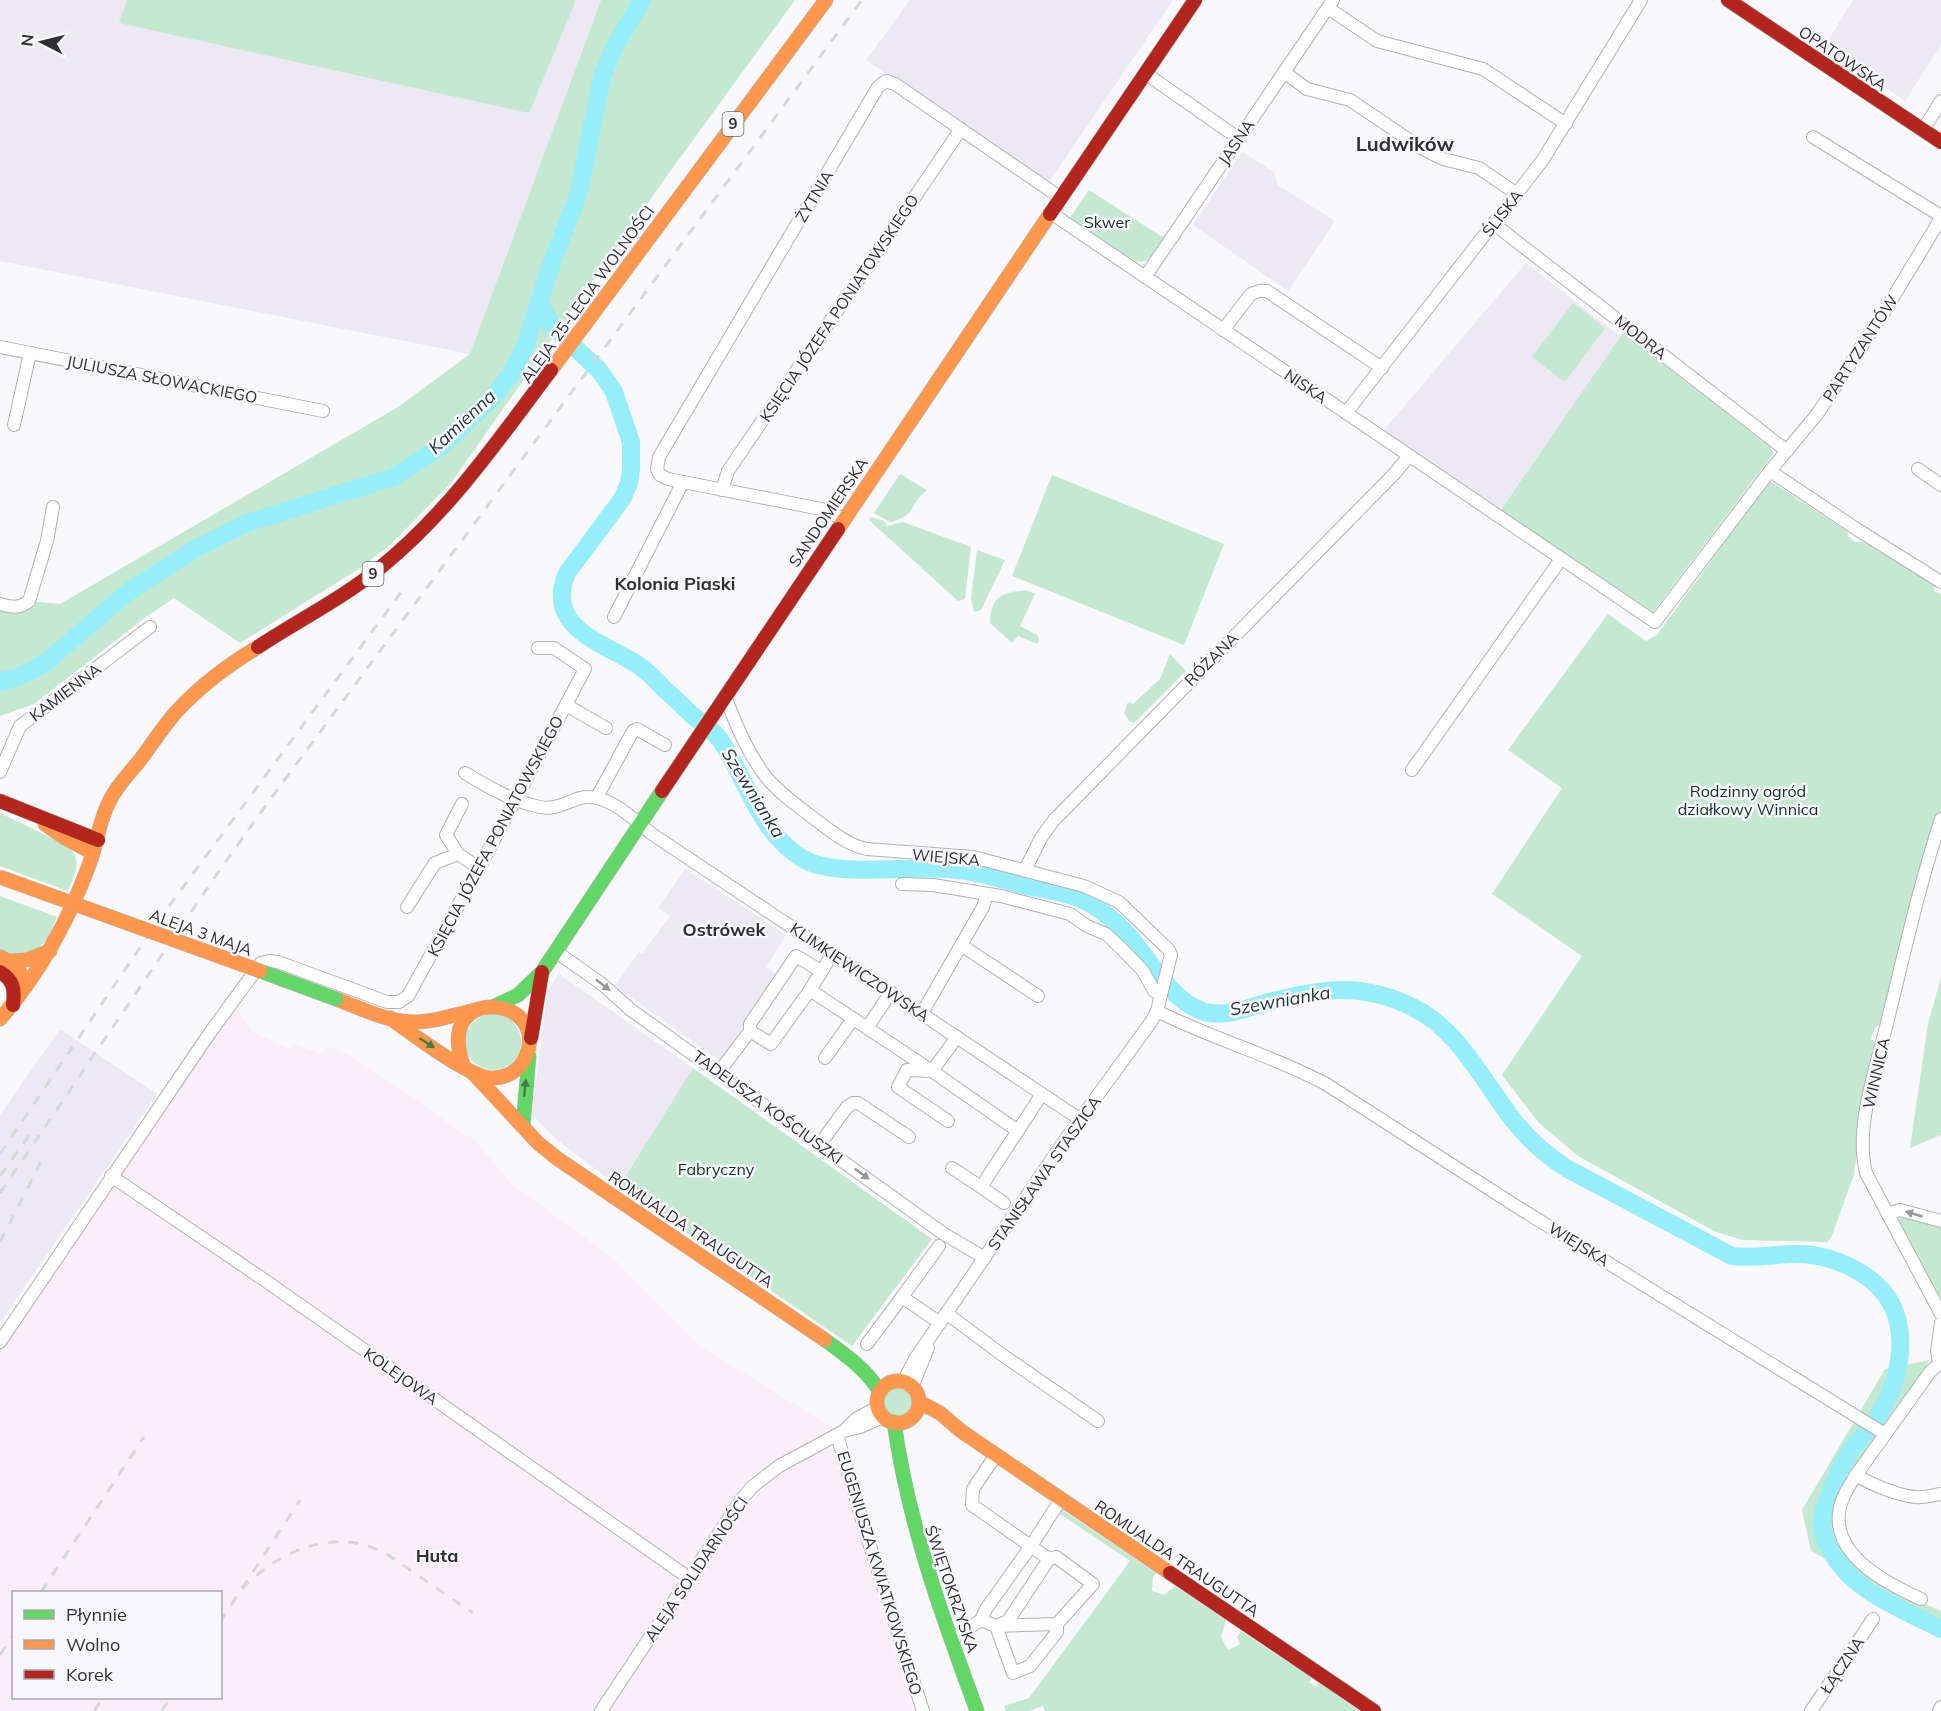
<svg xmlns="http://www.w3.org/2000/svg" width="1941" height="1711" viewBox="0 0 1941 1711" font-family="Mulish,sans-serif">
<rect width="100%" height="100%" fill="#f9f8fd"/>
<!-- built -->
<g fill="#ece9f4">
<polygon points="0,0 601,0 470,354 0,261"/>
<polygon points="910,0 1173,0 1047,185 866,60"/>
<polygon points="1853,0 1941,0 1941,45 1905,101 1824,47"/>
<polygon points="1242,152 1274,172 1278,185 1335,221 1288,291 1193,225"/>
<polygon points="1526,263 1621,337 1501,509 1383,431"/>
<polygon points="685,869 786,935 766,967 778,975 720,1061 615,986 639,952 642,954 670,916 658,908"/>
<polygon points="559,974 693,1068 619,1187 556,1139 532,1115 547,993"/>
<polygon points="60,1029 157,1094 0,1323 0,1115"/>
</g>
<!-- industrial -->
<path fill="#fbeef8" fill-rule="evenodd" d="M 242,988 L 239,1011 L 253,1032 L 289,1049 L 297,1045 L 322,1054 L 327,1046 L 355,1057 L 355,1060 L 428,1107 L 464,1136 L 471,1136 L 513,1185 L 615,1260 L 701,1347 L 830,1426 L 837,1435 L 923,1711 L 0,1711 L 0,1342 ZM 14,1592 L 220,1592 L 220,1698 L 14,1698 Z"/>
<!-- green -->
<g fill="#c4e8d0">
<polygon points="127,0 576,0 529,113 119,23"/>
<polygon points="601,0 795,0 669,173 451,483 390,545 357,570 240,643 174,598 146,617 34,704 0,716 0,604 29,601 60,604 398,407 470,354"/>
<polygon points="1089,190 1164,238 1149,260 1139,262 1135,261 1069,219"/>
<polygon points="1573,303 1605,328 1565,382 1532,357"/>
<polygon points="1623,333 1769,446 1774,453 1653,612 1500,511"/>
<path d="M 900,474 L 927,490 C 908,504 918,516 890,522 L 874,513 Z"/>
<polygon points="1052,475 1224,544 1184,645 1012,576"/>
<polygon points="1772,482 1848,532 1848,536 1855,542 1863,542 1935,585 1934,591 1941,594 1941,809 1883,1022 1875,1028 1871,1039 1877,1045 1863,1104 1854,1175 1831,1238 1827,1242 1742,1240 1714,1231 1578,1156 1539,1123 1502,1075 1582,956 1492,894 1562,788 1508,750 1608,614 1646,641 1657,635 1767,484"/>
<polygon points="871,517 884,521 887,526 903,522 971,547 965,599 958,601 869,520"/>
<polygon points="977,550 1005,560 981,610 974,612 971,598"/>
<path d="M 1026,590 L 1035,594 L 1020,626 L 1037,635 L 1039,639 L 1037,644 L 1018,636 L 1012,643 L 990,623 C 991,595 1003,593 1026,590 Z"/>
<polygon points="1170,654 1186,671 1134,723 1129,721 1124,713 1128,702 1133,704 1160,679"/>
<path d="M 0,813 L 68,846 C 83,860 75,874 68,891 L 0,866 Z"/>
<polygon points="0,896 57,917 48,939 30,956 0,954"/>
<polygon points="1941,978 1941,1135 1910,1148 1928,1024"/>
<circle cx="493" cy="1042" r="28"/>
<polygon points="693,1068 932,1239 852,1346 619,1187"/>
<polygon points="1902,1217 1941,1228 1941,1299 1898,1220"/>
<polygon points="1930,1360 1857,1467 1838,1535 1886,1587 1941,1611 1941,1636 1881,1605 1822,1557 1811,1551 1802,1510 1885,1369"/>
<circle cx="898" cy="1402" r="14"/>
<polygon points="1061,1509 1156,1573 1153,1577 1152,1591 1164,1595 1175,1586 1226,1620 1221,1637 1228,1650 1240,1644 1237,1637 1241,1631 1312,1678 1309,1682 1316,1687 1319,1683 1360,1711 1045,1711 1043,1706 1029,1711 1006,1711 1004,1706 1029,1698 1130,1561 1057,1512"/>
</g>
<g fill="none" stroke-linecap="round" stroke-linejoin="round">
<!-- river -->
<g stroke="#96eefb" stroke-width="18">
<path d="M 539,302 L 552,326 L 598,369 L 605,378 L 614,392 L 631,442 L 631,469 L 629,483 L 622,499 L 567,573 C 543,629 606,643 641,667 C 649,673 657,681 664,689 C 674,697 683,707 692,715 C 702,724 714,730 721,741 C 747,780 761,836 805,860 C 836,877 908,866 945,869 C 973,870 1000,879 1027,886 C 1048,890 1070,893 1089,903 C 1103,911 1118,924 1129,936 C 1151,961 1170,1001 1205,1012 C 1224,1017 1245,1009 1262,1004 C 1316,989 1360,981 1412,1007 C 1459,1029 1483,1082 1514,1121 C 1529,1140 1546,1155 1566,1168 L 1732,1256 C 1760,1260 1791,1250 1818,1256 C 1847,1262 1878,1278 1892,1305 C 1909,1340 1898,1386 1877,1418 C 1869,1430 1857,1441 1849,1454 C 1841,1465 1836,1479 1831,1491 C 1827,1503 1820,1517 1822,1530 C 1823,1534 1826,1539 1827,1543 C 1846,1589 1900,1608 1941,1629"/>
<polyline points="0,682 23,675 45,663 128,592 195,549 247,523 394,477 443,445 493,397 511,374 526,344 549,271 579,192 602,77 614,48 642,0"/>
</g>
<defs>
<g id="street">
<polyline points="1328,8 1377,41 1483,69 1566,124"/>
<polyline points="1284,72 1307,89 1350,100 1421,148 1443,159 1479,168 1517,194"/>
<polyline points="1145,73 1238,138"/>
<polyline points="1923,130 1941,101"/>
<polyline points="1813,137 1941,216"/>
<path d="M 1051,213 C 1252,350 1453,487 1655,622 L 1770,471 L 1818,413 L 1886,309 L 1941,218"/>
<polyline points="1494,224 1787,451"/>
<polyline points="1145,277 1333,0"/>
<polyline points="1223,330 1251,294 1259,291 1267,291 1382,368"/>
<polyline points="0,347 323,411"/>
<polyline points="1346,413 1542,161 1641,0"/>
<polyline points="14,425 30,353"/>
<polyline points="1918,469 1941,485"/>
<polyline points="1770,471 1858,530 1941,582"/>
<polyline points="722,490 728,471 961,129"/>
<polyline points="844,519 821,509 668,479 660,475 657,469 659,457 878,87 886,81 895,84 1061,198"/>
<path d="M 0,604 C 12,607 19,609 29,601 L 47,541 L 53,507"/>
<polyline points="614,617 683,482"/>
<path d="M 725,696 C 735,723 748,755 767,778 C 780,794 799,807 816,820 C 832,832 847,845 867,849 L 973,857 L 1084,886 L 1119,902 L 1169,950 L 1171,955 L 1157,1011 L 1151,1022 L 1065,1140 L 915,1359 L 903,1382"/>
<polyline points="566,705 606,728"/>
<polyline points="1412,770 1561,559"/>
<polyline points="0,772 20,726 150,627"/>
<path d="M 465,773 C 488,787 514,802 540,807 C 555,810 567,802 580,798 C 606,791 633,819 652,834 L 1081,1120"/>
<polyline points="597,797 633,731 637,729 665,745"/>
<path d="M 1941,819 C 1920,883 1905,950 1889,1015 C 1878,1063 1854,1125 1866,1173 L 1941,1314"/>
<polyline points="458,854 446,835 462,804"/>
<polyline points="1025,870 1041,838 1054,820 1395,473 1408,457"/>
<polyline points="902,884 933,885 1001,896 1070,914 1087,926 1106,934 1122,949 1143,971 1154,991 1161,995"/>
<polyline points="407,907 435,863 458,854 479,868"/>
<polyline points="961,945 1038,996"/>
<polyline points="555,951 602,984 631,1010 666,1035 944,1234 985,1258"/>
<polyline points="833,953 810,990 932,1071 957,1037"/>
<path d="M 1157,1011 C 1212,1039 1272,1055 1326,1084 L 1519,1208 L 1885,1434"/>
<polyline points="922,1013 983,907 987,894"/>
<polyline points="867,1028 891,992"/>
<polyline points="750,1031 750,1024 796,956 821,971"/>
<polyline points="825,1058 853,1019"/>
<polyline points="719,1072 750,1031 771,1044 810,990"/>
<polyline points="948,1121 898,1087 907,1070 932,1071 1018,1131"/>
<polyline points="820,1144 847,1107 853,1103 858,1103 909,1137"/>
<polyline points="952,1168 981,1187 1042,1094"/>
<polyline points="111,1176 263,1279 689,1578"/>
<polyline points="981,1187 1004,1203"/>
<polyline points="1888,1214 1900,1210 1941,1221"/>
<polyline points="939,1246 902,1297 940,1323"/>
<polyline points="946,1313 1001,1354 1098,1421"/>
<polyline points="0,1342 209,1034 261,963 269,961 278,962 387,1002 399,1002 408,996 479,868 585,669 554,648 538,648"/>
<polyline points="867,1344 902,1297"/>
<polyline points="1939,1363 1937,1351 1941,1323"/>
<polyline points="912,1387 928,1348"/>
<polyline points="845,1430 856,1419 878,1407"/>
<polyline points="837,1435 865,1530 923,1711"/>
<polyline points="996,1455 973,1489 972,1505 1049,1559 1008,1621 996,1626 1013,1673 1030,1666 1057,1632 1057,1624"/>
<path d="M 1856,1475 C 1870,1484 1899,1496 1916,1497 C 1924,1498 1933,1495 1941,1494"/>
<path d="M 1921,1599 C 1888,1584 1834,1557 1839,1513 C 1840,1500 1849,1486 1856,1475 L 1930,1372 L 1941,1362"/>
<polyline points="981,1620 996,1626 1057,1624 1093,1584 1056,1557 1049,1559"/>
<polyline points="951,1640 981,1620 986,1609 1031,1546 1061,1499"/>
<polyline points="601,1711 741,1500 752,1487 779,1466 844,1431 860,1427 883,1417"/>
<polyline points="1811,1711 1873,1619"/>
<polyline points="1939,1711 1941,1707"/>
</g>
<g id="fast">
<polyline points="495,1006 518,995 542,972 662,791"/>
<polyline points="523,1126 529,1056"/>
<path d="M 825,1340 C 846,1355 867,1370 880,1392"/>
<path d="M 894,1422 C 908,1523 942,1616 977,1711"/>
</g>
<g id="slow">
<polyline points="551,370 826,0"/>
<polyline points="838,529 1050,214"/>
<polyline points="45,824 65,838 93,853"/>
<polyline points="0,957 17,966 26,986"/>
<polyline points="11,961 26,960 50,951"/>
<path d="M 336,999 C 360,1008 385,1021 412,1022 C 433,1023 455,1014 476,1010"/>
<path d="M 390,1018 C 410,1032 471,1079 492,1078 C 506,1078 519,1071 525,1058 C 554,996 431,981 464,1067"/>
<path d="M 0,1019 C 40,973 68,922 89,865 C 97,844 99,820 110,800 C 118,784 129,774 140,760 C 152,744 163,727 176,712 C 200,686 228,665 258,647"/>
<polyline points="473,1073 538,1143 558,1159 825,1340"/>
<circle cx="898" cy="1402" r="21"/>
<polyline points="919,1402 940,1413 961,1431 1170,1573"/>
</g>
<g id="jam">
<polyline points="1728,0 1941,142"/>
<polyline points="1050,214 1195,0"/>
<path d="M 258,647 C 299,620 343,598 381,567 C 449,512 499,439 551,370"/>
<polyline points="662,791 838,529"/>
<polyline points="0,801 98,840"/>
<path d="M 0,972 C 14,980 15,990 13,1005"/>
<polyline points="531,1038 542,972"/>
<polyline points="1170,1573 1374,1711"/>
</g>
</defs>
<!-- street casing -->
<use href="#street" stroke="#b2b2b5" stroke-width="14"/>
<!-- fast casing -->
<use href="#fast" stroke="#b2b2b5" stroke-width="15"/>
<!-- slow casing -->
<use href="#slow" stroke="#b2b2b5" stroke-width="15"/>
<!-- jam casing -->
<use href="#jam" stroke="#b2b2b5" stroke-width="15"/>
<!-- street -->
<use href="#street" stroke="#fefeff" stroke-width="12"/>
<!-- fast -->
<use href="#fast" stroke="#63d668" stroke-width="14"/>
<!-- slow -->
<use href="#slow" stroke="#ff974d" stroke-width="14"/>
<!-- jam -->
<use href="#jam" stroke="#b3261e" stroke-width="14"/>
<!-- rail -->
<g stroke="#d7d7d8" stroke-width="3" stroke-dasharray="10 10" stroke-linecap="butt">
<polyline points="0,1154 158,921 405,587"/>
<polyline points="0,1176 31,1133"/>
<polyline points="0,1193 217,874 266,805 862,0"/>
<polyline points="0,1242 44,1156"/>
<path d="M 242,1589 C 279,1550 337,1525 388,1555 L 473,1613"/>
<polyline points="41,1592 144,1437"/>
<polyline points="220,1622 300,1500"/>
<polyline points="0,1655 14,1634"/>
<polyline points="94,1711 103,1698"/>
<polyline points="162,1711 170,1698"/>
</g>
<defs>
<polyline id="fast-bridge" points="260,971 336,999"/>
<polyline id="slow-bridge" points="0,877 260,971"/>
</defs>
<!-- fast-bridge casing -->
<use href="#fast-bridge" stroke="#b2b2b5" stroke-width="15" stroke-linecap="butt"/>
<!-- slow-bridge casing -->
<use href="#slow-bridge" stroke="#b2b2b5" stroke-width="15" stroke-linecap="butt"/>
<!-- fast-bridge -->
<use href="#fast-bridge" stroke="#63d668" stroke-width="14"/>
<!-- slow-bridge -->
<use href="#slow-bridge" stroke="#ff974d" stroke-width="14"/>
</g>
<!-- one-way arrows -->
<defs><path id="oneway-solid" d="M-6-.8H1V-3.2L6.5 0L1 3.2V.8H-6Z" transform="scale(1.5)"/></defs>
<g fill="#979698">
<use href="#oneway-solid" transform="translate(603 985) rotate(38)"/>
<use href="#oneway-solid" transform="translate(862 1174) rotate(36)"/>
<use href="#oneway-solid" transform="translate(1914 1214) rotate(-164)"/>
</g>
<g fill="#477a4a">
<use href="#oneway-solid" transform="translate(427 1043) rotate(32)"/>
<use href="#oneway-solid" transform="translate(525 1088) rotate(-84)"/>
</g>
<g text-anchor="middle" stroke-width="5" stroke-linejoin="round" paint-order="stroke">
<!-- shield labels -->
<g fill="#f8f7fe" stroke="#6c6b6f" stroke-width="1.5">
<rect x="722.5" y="112" width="21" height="24" rx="4.5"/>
<rect x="362.5" y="562" width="21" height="24" rx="4.5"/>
</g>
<g font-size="15" font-weight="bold" fill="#302f32">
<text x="733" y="129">9</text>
<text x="373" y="579">9</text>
</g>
<!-- street labels -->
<g font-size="16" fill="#302f32" stroke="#f8f7fe">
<text transform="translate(1843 58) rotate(34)" y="6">OPATOWSKA</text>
<text transform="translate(1236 142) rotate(-56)" y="6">JASNA</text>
<text transform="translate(814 196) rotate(-59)" y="6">ŻYTNIA</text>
<text transform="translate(1502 213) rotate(-52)" y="6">ŚLISKA</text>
<text transform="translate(587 294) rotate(-54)" y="6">ALEJA 25-LECIA WOLNOŚCI</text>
<text transform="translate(839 308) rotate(-56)" y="6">KSIĘCIA JÓZEFA PONIATOWSKIEGO</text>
<text transform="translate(1641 337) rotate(38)" y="6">MODRA</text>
<text transform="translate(1860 348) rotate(-57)" y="6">PARTYZANTÓW</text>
<text transform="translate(162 379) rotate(11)" y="6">JULIUSZA SŁOWACKIEGO</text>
<text transform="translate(1306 386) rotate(34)" y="6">NISKA</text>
<text transform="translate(828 512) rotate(-56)" y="6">SANDOMIERSKA</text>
<text transform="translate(1211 659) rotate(-45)" y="6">RÓŻANA</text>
<text transform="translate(65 692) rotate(-37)" y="6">KAMIENNA</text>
<text transform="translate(495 836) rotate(-62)" y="6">KSIĘCIA JÓZEFA PONIATOWSKIEGO</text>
<text transform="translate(946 857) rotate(5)" y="6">WIEJSKA</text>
<text transform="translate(201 932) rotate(20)" y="6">ALEJA 3 MAJA</text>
<text transform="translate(860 972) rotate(34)" y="6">KLIMKIEWICZOWSKA</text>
<text transform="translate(1876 1073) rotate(-77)" y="6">WINNICA</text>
<text transform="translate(768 1107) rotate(36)" y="6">TADEUSZA KOŚCIUSZKI</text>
<text transform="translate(1044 1173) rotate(-55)" y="6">STANISŁAWA STASZICA</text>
<text transform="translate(691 1229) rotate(34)" y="6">ROMUALDA TRAUGUTTA</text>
<text transform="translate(1579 1244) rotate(32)" y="6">WIEJSKA</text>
<text transform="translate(401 1376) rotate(35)" y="6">KOLEJOWA</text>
<text transform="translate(1177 1558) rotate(34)" y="6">ROMUALDA TRAUGUTTA</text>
<text transform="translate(696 1569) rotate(-56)" y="6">ALEJA SOLIDARNOŚCI</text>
<text transform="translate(880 1573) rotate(73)" y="6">EUGENIUSZA KWIATKOWSKIEGO</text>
<text transform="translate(952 1589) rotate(71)" y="6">ŚWIĘTOKRZYSKA</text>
<text transform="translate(1842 1665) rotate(-56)" y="6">ŁĄCZNA</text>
</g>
<!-- park labels -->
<g font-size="16" fill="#11331d" stroke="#f8f7fe">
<text x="1107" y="228">Skwer</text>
<text x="1748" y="797">Rodzinny ogród<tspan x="1748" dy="18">działkowy Winnica</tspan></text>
<text x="716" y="1175">Fabryczny</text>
</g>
<!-- water labels -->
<g font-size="18" font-style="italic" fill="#21373a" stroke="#f8f7fe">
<text transform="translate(462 422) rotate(-43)" y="6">Kamienna</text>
<text transform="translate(753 793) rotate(58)" y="6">Szewnianka</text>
<text transform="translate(1280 1001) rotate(-10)" y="6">Szewnianka</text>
</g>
<!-- neighbourhood labels -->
<g font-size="18" font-weight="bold" fill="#302f32" stroke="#f8f7fe">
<text x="675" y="590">Kolonia Piaski</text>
<text x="724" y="936">Ostrówek</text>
<text x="437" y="1562">Huta</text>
</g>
<!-- quarter labels -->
<g font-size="20" font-weight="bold" fill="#302f32" stroke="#f8f7fe">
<text x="1405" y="151">Ludwików</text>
</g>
</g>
<!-- legend -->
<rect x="12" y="1591" width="210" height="108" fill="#f8f7fe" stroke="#a8a7ac" stroke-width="1.5"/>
<rect x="24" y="1610" width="30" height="9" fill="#63d668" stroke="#a8a7ac" stroke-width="1.5"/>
<text x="66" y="1621" font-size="18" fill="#302f32">Płynnie</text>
<rect x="24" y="1640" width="30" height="9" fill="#ff974d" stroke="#a8a7ac" stroke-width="1.5"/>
<text x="66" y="1651" font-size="18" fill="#302f32">Wolno</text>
<rect x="24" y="1670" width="30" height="9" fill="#b3261e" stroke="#a8a7ac" stroke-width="1.5"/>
<text x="66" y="1681" font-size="18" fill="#302f32">Korek</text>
<!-- north arrow -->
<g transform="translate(42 42) rotate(277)" stroke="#f8f7fe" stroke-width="4.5" paint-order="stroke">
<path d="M0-4.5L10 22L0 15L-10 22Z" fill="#302f32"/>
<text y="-9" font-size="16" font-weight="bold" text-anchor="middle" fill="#302f32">N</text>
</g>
</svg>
